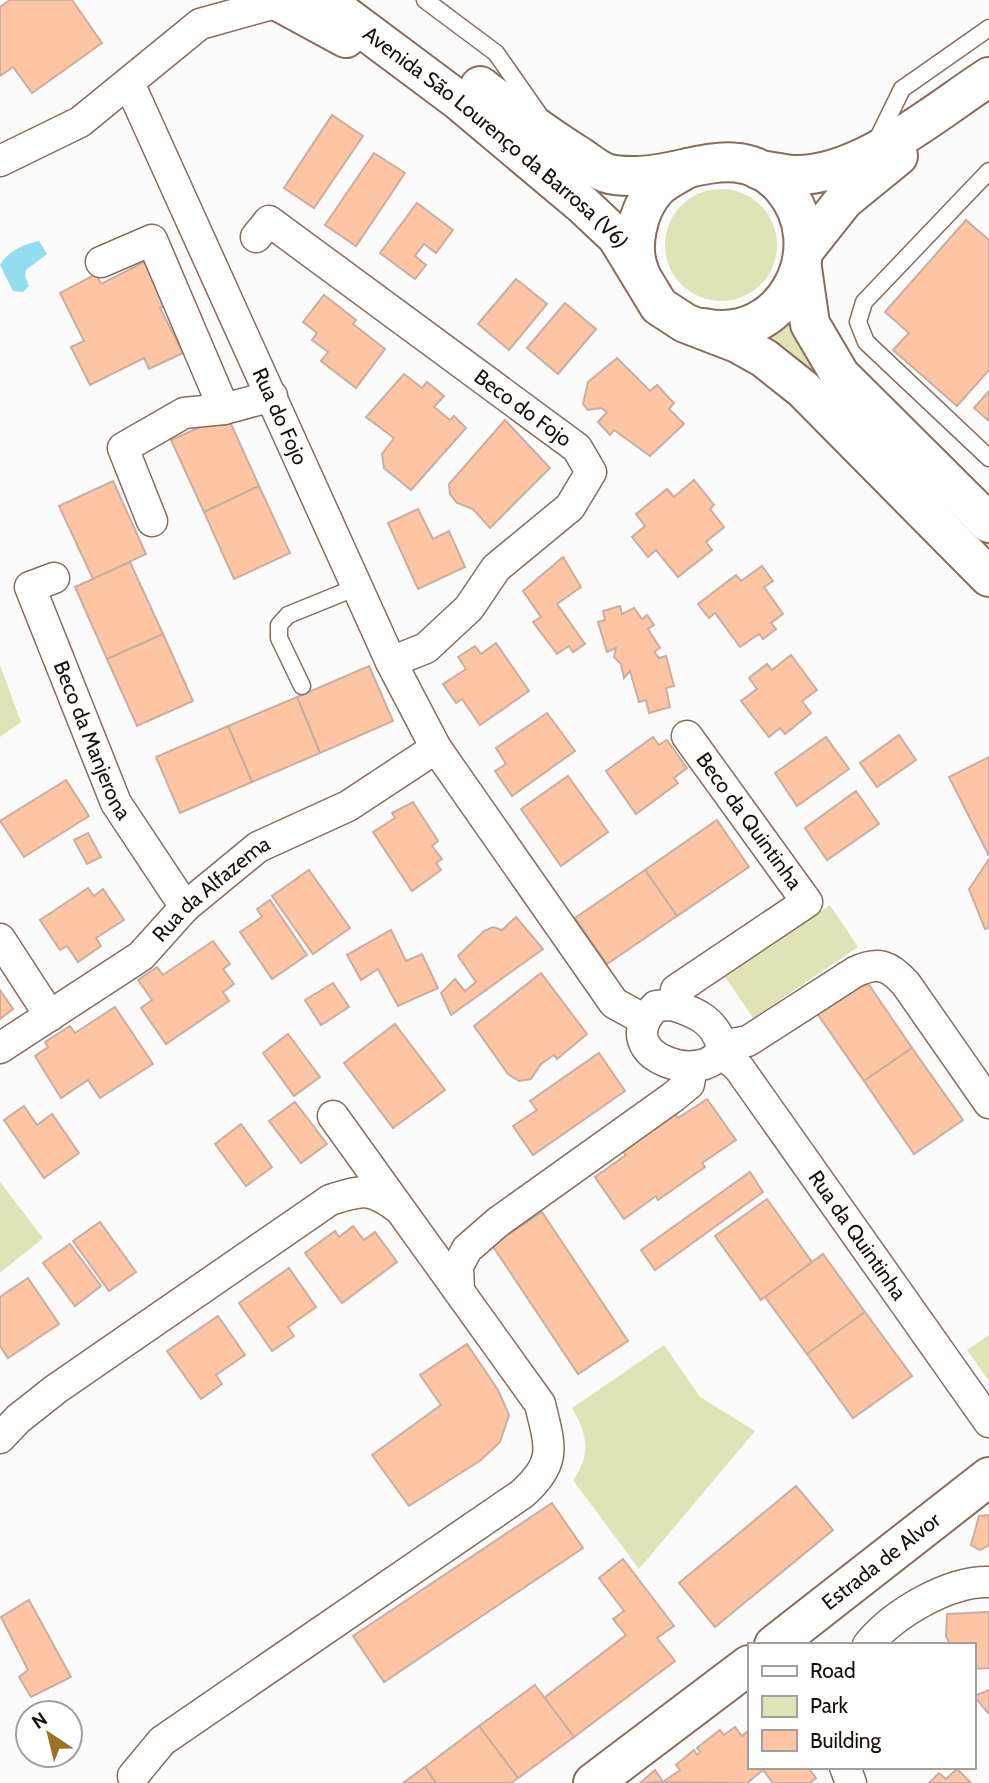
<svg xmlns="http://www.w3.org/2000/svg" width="989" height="1783" viewBox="0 0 989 1783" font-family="Cabin,sans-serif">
<rect width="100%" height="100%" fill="#fbfbfb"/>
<!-- green -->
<g fill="#e0e3b5">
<circle cx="721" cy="245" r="56"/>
<polygon points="792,318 856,412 989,544 989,556 786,348 765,336"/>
<polygon points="0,665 21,722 0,737"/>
<polygon points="830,905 858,947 753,1018 725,977"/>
<polygon points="0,1182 43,1238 0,1273"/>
<polygon points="989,1335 989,1381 967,1350"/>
<path d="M 664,1345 L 700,1397 L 755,1431 L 639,1569 L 573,1480 C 592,1455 587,1433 572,1408 Z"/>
</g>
<!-- water -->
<path fill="#92deef" d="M 39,241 L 47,254 L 26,270 L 25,276 L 29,286 L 23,292 L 13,291 L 0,265 C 8,251 24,244 39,241 Z"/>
<!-- building -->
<g fill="#fec5a4" stroke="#caae9f" stroke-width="2">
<polygon points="10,0 72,0 102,43 32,93 13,67 0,76 0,7"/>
<polygon points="332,115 363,136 314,208 284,188"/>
<polygon points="374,153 405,173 356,246 325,225"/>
<polygon points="417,203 453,230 436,253 424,244 415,256 426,265 415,279 380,253"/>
<polygon points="966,220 989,240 989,370 957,406 893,350 909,333 885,312"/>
<polygon points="146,261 167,305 160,308 183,353 149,369 144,358 90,385 71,347 84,341 60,293 96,274 101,284"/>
<polygon points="516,279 547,304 509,350 478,324"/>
<polygon points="324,295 356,320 353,324 385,349 356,388 321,361 328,352 312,340 317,333 303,322"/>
<polygon points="565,303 596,329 558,374 527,348"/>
<polygon points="617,358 650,391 657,385 674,403 669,409 684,424 650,456 614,430 610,435 598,422 607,412 601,408 588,410 583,404 588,382"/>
<polygon points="404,374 422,388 427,382 444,396 434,407 450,420 454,416 466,428 411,490 384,468 382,454 394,438 366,417"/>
<polygon points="989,391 989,421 974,408"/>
<polygon points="227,415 259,486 204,512 171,440"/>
<polygon points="505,420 550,468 490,528 473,509 457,503 450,494 449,484"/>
<polygon points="694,480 714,505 710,509 724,527 706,542 712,550 678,577 656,550 648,557 632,537 645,526 636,514 667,489 674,497"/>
<polygon points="113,481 146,554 93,579 59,506"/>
<polygon points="259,486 290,553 234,579 204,512"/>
<polygon points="418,509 433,539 449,531 465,567 418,589 388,523"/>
<polygon points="563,557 581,587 557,604 585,644 573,652 569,646 557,654 533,622 541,617 523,591"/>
<polygon points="130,562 163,634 107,659 75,587"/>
<polygon points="762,566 773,581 764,587 783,614 771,623 776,629 763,639 759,634 740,647 715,613 709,618 698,604 736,575 741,581"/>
<polygon points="620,606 622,614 634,608 642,619 647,615 654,625 648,629 660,648 654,652 659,658 666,656 674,686 666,688 670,707 649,713 646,700 639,702 630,671 624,678 621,664 614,657 616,648 607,652 598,622 605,620 603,611"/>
<polygon points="163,634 193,701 137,726 107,659"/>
<polygon points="496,643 529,691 480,725 462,699 456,703 443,684 466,669 458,657 475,646 481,654"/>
<polygon points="791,655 817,690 802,701 811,713 785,734 780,728 769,737 741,701 757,689 749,678 767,664 772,670"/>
<polygon points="369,666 393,721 320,753 297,697"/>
<polygon points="297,697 320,753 252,782 228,726"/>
<polygon points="547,713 575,751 512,796 495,771 506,764 496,748"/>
<polygon points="228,726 252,782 180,813 156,757"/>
<polygon points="899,735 916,760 877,787 860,763"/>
<polygon points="653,737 659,745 667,740 687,768 674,778 678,783 636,814 606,771"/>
<polygon points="826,737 849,769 797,806 775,773"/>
<polygon points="989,757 989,856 949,777"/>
<polygon points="568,776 608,832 561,866 521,809"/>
<polygon points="66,780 89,816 24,857 0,821"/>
<polygon points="856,791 879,824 827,860 805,828"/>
<polygon points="413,802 438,841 432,846 442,859 436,863 441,870 412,891 373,832 395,818 392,813"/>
<polygon points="717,820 749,867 677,916 645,870"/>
<polygon points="88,833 101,857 87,864 74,840"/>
<polygon points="989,859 989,928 985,929 969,889"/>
<polygon points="309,870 350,928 313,954 272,896"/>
<polygon points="645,870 677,916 607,964 575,918"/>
<polygon points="88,888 94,896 103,889 124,920 96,938 101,946 78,962 67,946 60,950 40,920"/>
<polygon points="270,900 307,955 272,979 240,932 262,917 257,909"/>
<polygon points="516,917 543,949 451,1015 441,993 455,979 465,991 476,982 458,956 484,931 493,927 502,930"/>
<polygon points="391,930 406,961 422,954 438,988 398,1006 378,969 361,980 347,955"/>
<polygon points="213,941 230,964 223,969 234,984 223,992 229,1001 166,1044 141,1008 152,1000 138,980 157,967 163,975"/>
<polygon points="541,973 587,1034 557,1059 554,1055 541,1064 531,1079 519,1081 508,1074 474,1026"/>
<polygon points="863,976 912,1048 864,1081 814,1009"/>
<polygon points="333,983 349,1007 321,1025 305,1000"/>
<polygon points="0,990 13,1009 0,1019"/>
<polygon points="115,1007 153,1064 100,1098 88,1080 61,1098 35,1056 48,1047 45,1042 70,1026 75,1033"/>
<polygon points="395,1024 445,1090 393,1128 344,1063"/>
<polygon points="288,1034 320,1077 294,1096 263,1053"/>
<polygon points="912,1048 963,1120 914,1154 864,1081"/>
<polygon points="599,1053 625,1091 533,1155 513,1126 537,1110 530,1101"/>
<polygon points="707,1099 736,1140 702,1163 705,1167 658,1200 656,1196 624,1219 595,1177 626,1155 622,1151 675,1114 678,1118"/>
<polygon points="295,1102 327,1144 301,1163 269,1121"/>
<polygon points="24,1106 37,1125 52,1114 79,1153 44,1178 4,1120"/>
<polygon points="241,1124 272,1167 246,1186 215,1144"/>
<polygon points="750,1172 763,1192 655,1270 641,1250"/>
<polygon points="767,1199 812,1262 761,1300 715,1236"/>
<polygon points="542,1212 628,1341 578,1374 492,1245"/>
<polygon points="100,1222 136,1272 109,1291 73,1241"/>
<polygon points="353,1226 364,1240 375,1232 397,1262 342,1303 305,1253 335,1231 339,1237"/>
<polygon points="70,1244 101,1286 75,1306 43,1263"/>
<polygon points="823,1254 865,1312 807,1354 765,1297"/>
<polygon points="289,1268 316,1307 288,1327 294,1336 272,1351 239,1303"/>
<polygon points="28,1278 59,1324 8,1358 0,1346 0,1297"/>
<polygon points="865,1312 912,1376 853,1418 807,1354"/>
<polygon points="218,1316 245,1355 216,1375 222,1384 201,1399 167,1351"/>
<polygon points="467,1344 498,1390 509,1415 500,1442 481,1460 409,1506 372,1455 441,1405 420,1375"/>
<polygon points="796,1486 833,1530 715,1627 679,1583"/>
<polygon points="552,1503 583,1548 384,1682 353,1636"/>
<polygon points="989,1515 989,1545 980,1550 971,1545 979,1516"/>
<polygon points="623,1559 674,1626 657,1638 675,1661 574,1737 544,1698 626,1635 613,1619 624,1611 599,1578"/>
<polygon points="29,1600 71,1677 31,1697 19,1677 28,1670 1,1617"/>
<polygon points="989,1612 989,1668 973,1669 973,1645 950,1645 946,1636 947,1614"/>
<polygon points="535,1685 574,1737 518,1778 479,1726"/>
<polygon points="989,1690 989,1712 988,1713 974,1696"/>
<polygon points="479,1726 518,1778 511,1783 436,1783 425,1767"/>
<polygon points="735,1727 742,1736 749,1730 749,1767 808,1767 816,1778 810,1783 773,1783 763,1770 747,1783 663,1782 680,1770 676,1765 694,1750 697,1755 700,1752 697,1748 720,1730 724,1735"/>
<polygon points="425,1767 436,1783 403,1783"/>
<polygon points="957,1769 971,1783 929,1783 939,1773 946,1779"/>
<polygon points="655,1770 663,1782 640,1783"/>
</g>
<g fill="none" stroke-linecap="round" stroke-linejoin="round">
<defs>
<g id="service">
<polyline points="425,0 496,53 538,113"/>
<polyline points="876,142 902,89 989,28"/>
<polyline points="989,171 864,302 858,322 866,342 989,458"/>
<polyline points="302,686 279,638 279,625 288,615 357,587"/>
</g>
<g id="minor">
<path id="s1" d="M 129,83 L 391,662 L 436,748 L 614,1003 L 643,1019"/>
<polyline points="0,161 80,122 200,24 279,2"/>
<path id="s2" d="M 256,237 L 269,221 L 577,448 L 591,472 L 570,507 L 496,568 L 469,608 L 426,648 L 391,662"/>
<polyline points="101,262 152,240 224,409"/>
<polyline points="152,521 123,448 184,413 224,409 272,396"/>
<path id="s3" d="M 54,578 L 30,587 L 116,803 L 185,907"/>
<polyline points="0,939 50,1016"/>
<polyline points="673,1005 676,990 807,902 687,736"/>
<path d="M 673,1005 C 697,1013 714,1020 722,1046 C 713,1089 604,1058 656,1006 Z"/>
<path d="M 722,1046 L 748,1041 L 855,972 C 878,961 889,965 906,984 L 989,1103"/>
<path id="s4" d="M 0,1048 L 141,956 L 185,907 L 258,847 L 348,806 L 436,748"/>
<path id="s5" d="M 721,1052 L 739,1068 L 989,1422"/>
<polyline points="459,1290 458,1266 467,1249 498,1222 673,1097 689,1084 692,1067"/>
<path d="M 0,1438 L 18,1419 L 56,1389 L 330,1200 C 362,1190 370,1187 398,1208"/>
<path d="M 868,1645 C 893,1614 948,1581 989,1582"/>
<polyline points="845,1767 851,1783"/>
<path d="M 133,1776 L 162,1741 L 522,1494 C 558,1462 550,1446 540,1404 L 333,1116"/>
</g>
<g id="tertiary">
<path d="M 759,170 C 770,171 781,174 792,175 C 859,178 935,112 989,77"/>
<polyline points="806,248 844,200 898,156"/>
<path id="s6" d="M 774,1645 L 989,1477"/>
<polyline points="593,1783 749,1665"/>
</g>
<g id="secondary">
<polyline points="276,0 346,38"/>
<path id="s7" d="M 324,0 L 458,100 L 583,205 L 617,237 L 659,306 L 685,323 L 737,343 L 764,358 L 803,389 L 989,577"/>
<path d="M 480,86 C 512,110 545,135 579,156 C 588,162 597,170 606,173 C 614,176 625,176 633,176 C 684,178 740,137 783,188 C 834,248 783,345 704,328"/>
<polyline points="802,268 810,324 840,375 989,523"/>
<path d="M 640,273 C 629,248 637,210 656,189 C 663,181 678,174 688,168"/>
</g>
</defs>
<!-- service casing -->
<use href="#service" stroke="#866d5f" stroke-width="19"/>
<!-- minor casing -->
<use href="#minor" stroke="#866d5f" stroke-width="33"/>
<!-- tertiary casing -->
<use href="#tertiary" stroke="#866d5f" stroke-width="42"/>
<!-- secondary casing -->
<use href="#secondary" stroke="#866d5f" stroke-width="42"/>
<!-- service -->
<use href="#service" stroke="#fff" stroke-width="16"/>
<!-- minor -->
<use href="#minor" stroke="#fff" stroke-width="30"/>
<!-- tertiary -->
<use href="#tertiary" stroke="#fff" stroke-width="38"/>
<!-- secondary -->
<use href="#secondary" stroke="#fff" stroke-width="38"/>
</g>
<g text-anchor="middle" stroke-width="7" stroke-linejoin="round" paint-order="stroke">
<!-- street labels -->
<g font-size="21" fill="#19100a" stroke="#fff">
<text dy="7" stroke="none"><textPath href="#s7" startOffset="220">Avenida São Lourenço da Barrosa (V6)</textPath></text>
<text dy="7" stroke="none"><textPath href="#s2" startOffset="336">Beco do Fojo</textPath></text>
<text dy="7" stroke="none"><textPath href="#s1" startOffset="366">Rua do Fojo</textPath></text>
<text dy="7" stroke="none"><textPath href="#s3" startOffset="191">Beco da Manjerona</textPath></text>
<text transform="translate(749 821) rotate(54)" y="7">Beco da Quintinha</text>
<text dy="7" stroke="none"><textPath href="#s4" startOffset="266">Rua da Alfazema</textPath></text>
<text dy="7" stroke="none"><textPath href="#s5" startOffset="229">Rua da Quintinha</textPath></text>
<text dy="7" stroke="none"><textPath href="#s6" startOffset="136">Estrada de Alvor</textPath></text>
</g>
</g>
<!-- legend -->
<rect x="748" y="1643" width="228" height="126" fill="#ffffff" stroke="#a39f9d" stroke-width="2"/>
<rect x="762" y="1666" width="35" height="10" fill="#ffffff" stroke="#a39f9d" stroke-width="2"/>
<text x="810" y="1678" font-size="21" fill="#19100a">Road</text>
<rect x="762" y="1696" width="35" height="21" fill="#e0e3b5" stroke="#a39f9d" stroke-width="2"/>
<text x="810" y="1713" font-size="21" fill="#19100a">Park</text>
<rect x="762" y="1730" width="35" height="21" fill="#fec5a4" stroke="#a39f9d" stroke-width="2"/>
<text x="810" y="1748" font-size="21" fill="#19100a">Building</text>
<!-- north arrow -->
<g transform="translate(49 1734) rotate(325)"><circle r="33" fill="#ffffff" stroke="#a39f9d" stroke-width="2"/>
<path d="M0-5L12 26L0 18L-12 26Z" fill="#9c711f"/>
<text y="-10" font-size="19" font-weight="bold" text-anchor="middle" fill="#19100a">N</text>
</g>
</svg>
